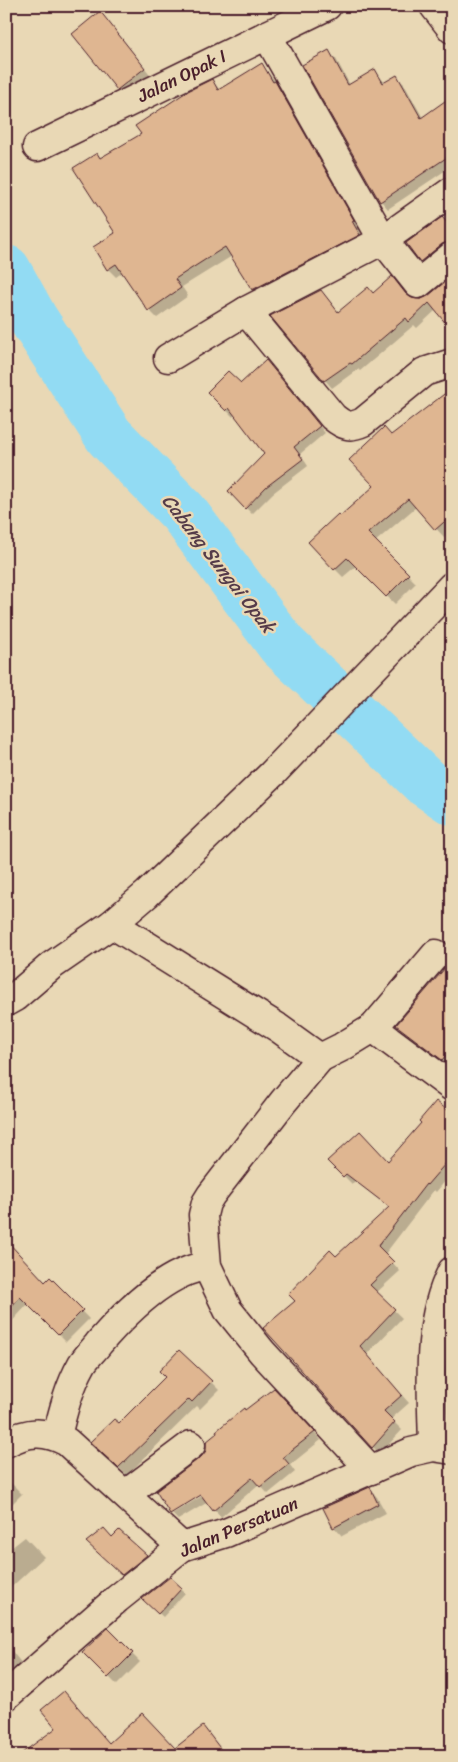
<svg xmlns="http://www.w3.org/2000/svg" width="458" height="1762" viewBox="0 0 458 1762" font-family="Sriracha,sans-serif">
<rect width="100%" height="100%" fill="#e9d8b5"/>
<filter id="ink" filterUnits="userSpaceOnUse"><feTurbulence type="fractalNoise" baseFrequency=".02" numOctaves="2"/><feDisplacementMap in="SourceGraphic" scale="10" xChannelSelector="R" yChannelSelector="G"/><feConvolveMatrix kernelMatrix="1 2 1 2 8 2 1 2 1" color-interpolation-filters="sRGB"/></filter>
<g filter="url(#ink)">
<!-- shadow -->
<g fill="#0003">
<polygon points="108,21 152,77 126,97 74,34"/>
<polygon points="328,51 336,59 350,85 375,71 385,83 396,77 404,84 423,118 452,98 452,166 388,209 381,201"/>
<polygon points="262,65 282,90 360,228 359,229 366,243 261,298 253,290 232,256 182,287 188,296 157,318 149,310 123,272 116,277 108,269 117,233 97,154 101,158 142,135 212,81 220,90"/>
<polygon points="440,232 452,246 428,268 407,243"/>
<polygon points="399,285 409,298 421,301 429,297 436,310 417,328 414,325 360,371 358,369 332,388 325,380 339,313 374,294"/>
<polygon points="273,369 325,433 300,454 308,466 273,493 252,514 229,491 266,454 235,414 233,417 209,392 240,384"/>
<polygon points="376,486 452,509 452,530 444,537 416,507 375,542 416,583 395,604 356,566 343,577 335,569 340,518"/>
<polygon points="452,979 452,1066 451,1067 405,1033 397,1025"/>
<polygon points="452,1116 452,1173 436,1192 434,1190 385,1254 400,1271 376,1293 402,1318 366,1355 409,1403 391,1419 402,1430 380,1454 373,1447 297,1302 336,1257 390,1208 355,1181 352,1184 329,1161 389,1163"/>
<polygon points="6,1241 45,1283 50,1279 89,1319 66,1342 28,1304 6,1328"/>
<polygon points="211,1382 219,1390 200,1409 197,1406 127,1475 100,1450"/>
<polygon points="281,1396 321,1440 290,1465 295,1472 268,1494 259,1484 221,1517 208,1502 178,1520 172,1514 207,1493 202,1458 245,1411"/>
<polygon points="6,1478 22,1494 6,1510"/>
<polygon points="369,1489 377,1497 386,1513 342,1536 334,1527 324,1508"/>
<polygon points="120,1531 150,1560 126,1578 88,1543 112,1539"/>
<polygon points="25,1537 44,1557 6,1592 6,1552"/>
<polygon points="170,1578 185,1593 163,1617 144,1599"/>
<polygon points="108,1630 140,1662 117,1685 84,1652"/>
<polygon points="6,1644 27,1670 6,1687"/>
</g>
<g fill="none" stroke-linecap="round" stroke-linejoin="round">
<!-- river -->
<polyline stroke="#92dbf3" stroke-width="50" points="6,270 33,319 109,436 183,512 282,645 425,782 452,800"/>
</g>
<!-- building -->
<g fill="#dfb691" stroke="#4a1f2b">
<polygon points="100,11 145,68 117,90 72,34"/>
<polygon points="329,50 348,85 375,69 383,83 397,75 421,118 452,96 452,154 380,202 302,65"/>
<polygon points="262,63 273,82 275,81 354,220 352,221 360,235 252,290 225,247 175,279 181,288 148,311 116,264 107,270 93,247 115,233 73,168 97,153 100,158 141,134 135,126 188,91 212,79 218,90"/>
<polygon points="442,217 452,228 452,241 442,244 420,262 406,243"/>
<polygon points="392,276 406,294 412,298 420,299 428,296 452,276 452,331 429,303 409,322 406,318 352,364 350,363 324,381 270,316 321,290 338,312 368,287 373,293"/>
<polygon points="266,360 320,426 294,447 303,459 266,487 245,509 228,491 264,454 229,408 226,411 207,392 228,371 241,383"/>
<polygon points="452,388 452,515 435,530 408,499 368,533 409,574 386,597 347,558 334,570 308,542 338,514 340,516 374,486 349,460 384,427 391,435"/>
<polygon points="452,960 452,1048 442,1060 396,1025"/>
<polygon points="436,1101 452,1114 452,1156 427,1185 426,1184 378,1246 394,1262 370,1285 395,1309 360,1346 402,1395 384,1411 395,1422 372,1448 263,1328 295,1301 288,1294 330,1250 336,1256 389,1207 346,1174 343,1177 327,1161 360,1131 388,1161 421,1123 419,1121"/>
<polygon points="6,1240 45,1282 50,1277 83,1310 58,1335 20,1297 6,1312"/>
<polygon points="179,1350 212,1381 192,1402 189,1399 118,1468 90,1442 114,1419 119,1423 165,1377 159,1371"/>
<polygon points="274,1388 315,1432 283,1457 289,1464 260,1487 252,1478 213,1511 201,1495 170,1514 156,1491 201,1457 206,1451 206,1442 217,1433 216,1431 244,1408 245,1410"/>
<polygon points="370,1487 378,1504 333,1528 323,1508"/>
<polygon points="104,1528 112,1537 119,1530 147,1555 122,1575 86,1542"/>
<polygon points="170,1577 182,1588 158,1614 142,1599"/>
<polygon points="108,1628 133,1653 108,1678 82,1652"/>
<polygon points="64,1691 109,1743 142,1713 175,1748 203,1726 226,1756 18,1756 56,1728 41,1710"/>
</g>
<g fill="none" stroke-linecap="round" stroke-linejoin="round">
<defs>
<g id="minor">
<polyline points="434,6 452,29"/>
<polyline points="267,35 383,240 418,284 452,256"/>
<polyline points="37,147 327,6"/>
<path d="M 246,311 L 333,417 C 344,426 350,428 363,422 L 424,372 L 452,363"/>
<polyline points="168,358 246,311 383,240 452,191"/>
<polyline points="112,924 277,1027 320,1058"/>
<polyline points="6,1002 15,997 51,966 112,924 147,894 272,774 452,586"/>
<polyline points="373,1028 452,1087"/>
<path d="M 57,1436 C 63,1411 69,1387 82,1364 C 87,1356 94,1350 99,1343 C 125,1313 166,1271 207,1266"/>
<path d="M 6,1443 C 28,1431 45,1430 67,1442 L 182,1547"/>
<path d="M 433,1447 C 432,1388 425,1324 452,1271"/>
<polyline points="371,1470 262,1352 228,1310 207,1266 203,1215 206,1203 211,1195 283,1102 320,1058 342,1047 373,1028 436,954"/>
<polyline points="126,1494 191,1445"/>
<polyline points="6,1696 117,1599 182,1547 226,1533 411,1452 433,1447 452,1450"/>
</g>
</defs>
<!-- minor casing -->
<use href="#minor" stroke="#4a1f2b" stroke-width="31"/>
<!-- minor -->
<use href="#minor" stroke="#e9d8b5" stroke-width="28"/>
</g>
</g>
<g text-anchor="middle" stroke-width="5" stroke-linejoin="round" paint-order="stroke">
<!-- street labels -->
<g font-size="18" fill="#4a1f2b" stroke="#e9d8b5">
<text transform="translate(182 76) rotate(-26)" y="6">Jalan Opak I</text>
<text transform="translate(239 1527) rotate(-23)" y="6">Jalan Persatuan</text>
</g>
<!-- water labels -->
<g font-size="19" font-style="italic" fill="#553b49" stroke="#e9d8b5">
<text transform="translate(219 563) rotate(52)" y="7">Cabang Sungai Opak</text>
</g>
</g>
<!-- margin -->
<rect width="458" height="1762" fill="none" stroke="#e9d8b5" stroke-width="25"/>
<rect x="12" y="12" width="433" height="1737" fill="none" stroke="#4a1f2b" stroke-width="2" filter="url(#ink)"/>
</svg>
